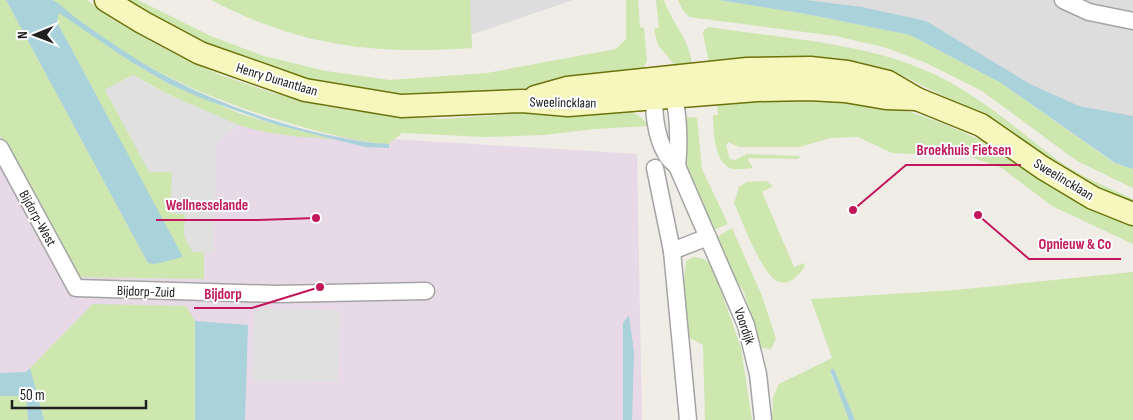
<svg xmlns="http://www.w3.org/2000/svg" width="1133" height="420" viewBox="0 0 1133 420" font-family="'Sofia Sans Condensed',sans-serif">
<rect width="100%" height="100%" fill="#f0ece6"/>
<!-- residential -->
<g fill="#dedddd">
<polygon points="237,0 573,0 456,40"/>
<polygon points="757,0 1133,0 1133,132 1055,111 918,28"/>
</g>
<!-- industrial -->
<polygon fill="#e8d9e6" points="0,13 159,107 311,134 637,154 642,420 0,420"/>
<!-- grass -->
<g fill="#cde7af">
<path d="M 0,0 L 6,0 L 148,263 L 182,257 L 57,22 L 59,12 L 128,60 L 169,84 L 241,114 L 277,125 L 336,140 C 315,137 293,137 271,133 C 227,126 172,97 133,75 L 106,89 L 172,172 L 171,213 L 185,214 L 184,236 L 193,252 L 204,252 L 204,279 L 79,277 L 72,269 L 0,135 Z"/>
<path d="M 53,0 L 87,0 L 112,19 L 165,49 L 220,75 L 273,93 L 328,107 L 380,114 L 442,119 L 613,107 C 629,110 639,113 649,126 L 594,129 L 544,135 L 486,137 L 402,133 L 389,144 C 360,142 331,135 303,127 C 212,102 124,63 53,0 Z"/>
<polygon points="122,0 138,0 213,37 264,56 326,71 390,80 487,73 616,49 626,39 626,0 638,0 640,27 644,28 647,60 643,70 633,74 466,95 417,97 330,86 234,58"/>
<path d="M 211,0 L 470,0 L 472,48 C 374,55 299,46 211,0 Z"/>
<path d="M 656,0 L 664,0 C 672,23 690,40 692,65 L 676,67 L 658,45 L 654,29 L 659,28 Z"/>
<polygon points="678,0 718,0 806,14 910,35 1001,83 1114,163 1133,169 1133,188 1077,161 982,91 926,63 887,48 836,36 689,17 682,9"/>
<path d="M 709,27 C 785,39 868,42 938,76 C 981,97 1018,130 1056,159 C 1079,176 1107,187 1133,199 L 1133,207 L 1040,156 L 954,101 L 903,76 L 865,67 L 709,63 L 703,33 L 704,30 Z"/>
<path d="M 801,95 C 839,99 877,101 913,113 C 991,138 1062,185 1133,225 L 1133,244 L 1052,206 L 1002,168 L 971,157 L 892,153 L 858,137 L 831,138 L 799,147 L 739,147 L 728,142 L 726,146 L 730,159 L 735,160 L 747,154 L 800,156 L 798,159 L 749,158 L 748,160 L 753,168 C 747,168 738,170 733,169 C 713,164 714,130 713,115 L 718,115 L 717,99 Z"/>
<path d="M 686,117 L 697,118 L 702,169 L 728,224 L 714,230 C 698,198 670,154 686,117 Z"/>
<path d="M 766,181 L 773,186 L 762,192 L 794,267 L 804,263 L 805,266 C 799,275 790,287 777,281 C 761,273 742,220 734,203 L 739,187 L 747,182 Z"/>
<polygon points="732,228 762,296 776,339 771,349 761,348 744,292 732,275 717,237"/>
<polygon points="694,257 703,259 709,263 716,276 741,348 752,420 705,420 703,345 688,337 684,280 686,261"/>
<polygon points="1133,272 1133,420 855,420 834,370 830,371 849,420 772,420 773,397 779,384 832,358 811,299 955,290"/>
<polygon points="93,304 186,306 195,321 195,420 44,420 30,368"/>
<polygon points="0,396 26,396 28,420 0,420"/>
</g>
<!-- parking -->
<g fill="#e0e0e0">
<polygon points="133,75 165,93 239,125 216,144 214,253 193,252 184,236 185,214 171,213 172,172 149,172 105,90"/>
<polygon points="254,309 339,310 338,382 253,381"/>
</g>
<!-- water -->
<g fill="#a9d2db">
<path d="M 6,0 C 20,0 38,0 52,0 C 59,2 69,13 76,18 C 107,40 138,62 172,79 C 228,109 325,141 389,144 L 389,148 L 365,147 L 277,125 L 206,100 L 169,84 L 128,60 L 59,13 L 57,22 L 183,257 L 155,264 L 148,263 Z"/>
<polygon points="718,0 806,0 862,7 926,21 1030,84 1079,106 1133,116 1133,169 1115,163 1001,83 910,35 806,14"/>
<polygon points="629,315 634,352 632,420 623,420 623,323"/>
<polygon points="195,321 248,325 245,420 195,420"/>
<polygon points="30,368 44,420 28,420 26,396 0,396 0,373 26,372"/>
<polygon points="834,369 855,420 849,420 830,370"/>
</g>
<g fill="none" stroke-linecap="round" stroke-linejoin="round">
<defs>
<g id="street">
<polyline points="1063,0 1089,12 1133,21"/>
<path d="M 657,88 C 651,106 656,137 666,154 C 668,159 673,162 677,166 L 746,325 L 758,374 L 763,420"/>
<path d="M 669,88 C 680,103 679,147 677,166"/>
<polyline points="0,148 76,288 276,294 426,291"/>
<polyline points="655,168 672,251"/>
<polyline points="688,420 672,251 708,237"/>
</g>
<g id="secondary">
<polyline points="106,0 142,22 200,53 305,90 401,106 522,101 568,105 757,90 809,89 845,91 886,98 917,99"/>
<polyline points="535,97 567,88 747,69 810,68 847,72 888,82 917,99 981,125 1043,168 1093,198 1133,214"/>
</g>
</defs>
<!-- street casing -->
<use href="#street" stroke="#a4a4a4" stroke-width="19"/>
<!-- secondary casing -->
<use href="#secondary" stroke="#6c730a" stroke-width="25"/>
<!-- street -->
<use href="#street" stroke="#fff" stroke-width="16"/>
<!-- secondary -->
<use href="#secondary" stroke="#f6f7bd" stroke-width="22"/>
</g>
<g text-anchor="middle" stroke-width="4" stroke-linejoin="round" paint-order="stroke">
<!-- street labels -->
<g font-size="14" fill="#202020" stroke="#fff">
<text transform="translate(277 79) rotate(17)" y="5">Henry Dunantlaan</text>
<text transform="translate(563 102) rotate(1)" y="5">Sweelincklaan</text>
<text transform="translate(1064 179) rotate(31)" y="5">Sweelincklaan</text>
<text transform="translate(38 218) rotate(61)" y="5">Bijdorp-West</text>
<text transform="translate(146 291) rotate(2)" y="5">Bijdorp-Zuid</text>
<text transform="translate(745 326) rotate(71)" y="5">Voordijk</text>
</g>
</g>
<!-- callouts -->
<path fill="none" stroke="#c2185b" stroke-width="2" d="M853 210L906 165H1021M316 218L258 220H156M978 215L1029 259H1121M320 287L252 308H194"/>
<g fill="#c2185b" stroke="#fff" stroke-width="2">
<circle cx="853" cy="210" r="5"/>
<circle cx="316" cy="218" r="5"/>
<circle cx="978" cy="215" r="5"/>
<circle cx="320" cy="287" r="5"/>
</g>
<g font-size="15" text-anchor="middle" font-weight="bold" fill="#c2185b" stroke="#fff" stroke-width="4" stroke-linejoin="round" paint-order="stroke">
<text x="964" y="155">Broekhuis Fietsen</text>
<text x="207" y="210">Wellnesselande</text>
<text x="1075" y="249">Opnieuw &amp; Co</text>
<text x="223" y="299">Bijdorp</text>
</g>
<!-- north arrow -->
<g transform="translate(35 35) rotate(269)" stroke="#ffffff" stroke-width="4" paint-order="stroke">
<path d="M0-4L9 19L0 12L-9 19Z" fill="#202020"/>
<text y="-8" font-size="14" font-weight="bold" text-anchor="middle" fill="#202020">N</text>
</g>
<!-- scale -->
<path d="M12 400v8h134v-8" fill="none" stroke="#202020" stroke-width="2.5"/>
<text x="20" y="400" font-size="15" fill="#202020" stroke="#ffffff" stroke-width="4" paint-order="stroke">50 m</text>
</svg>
